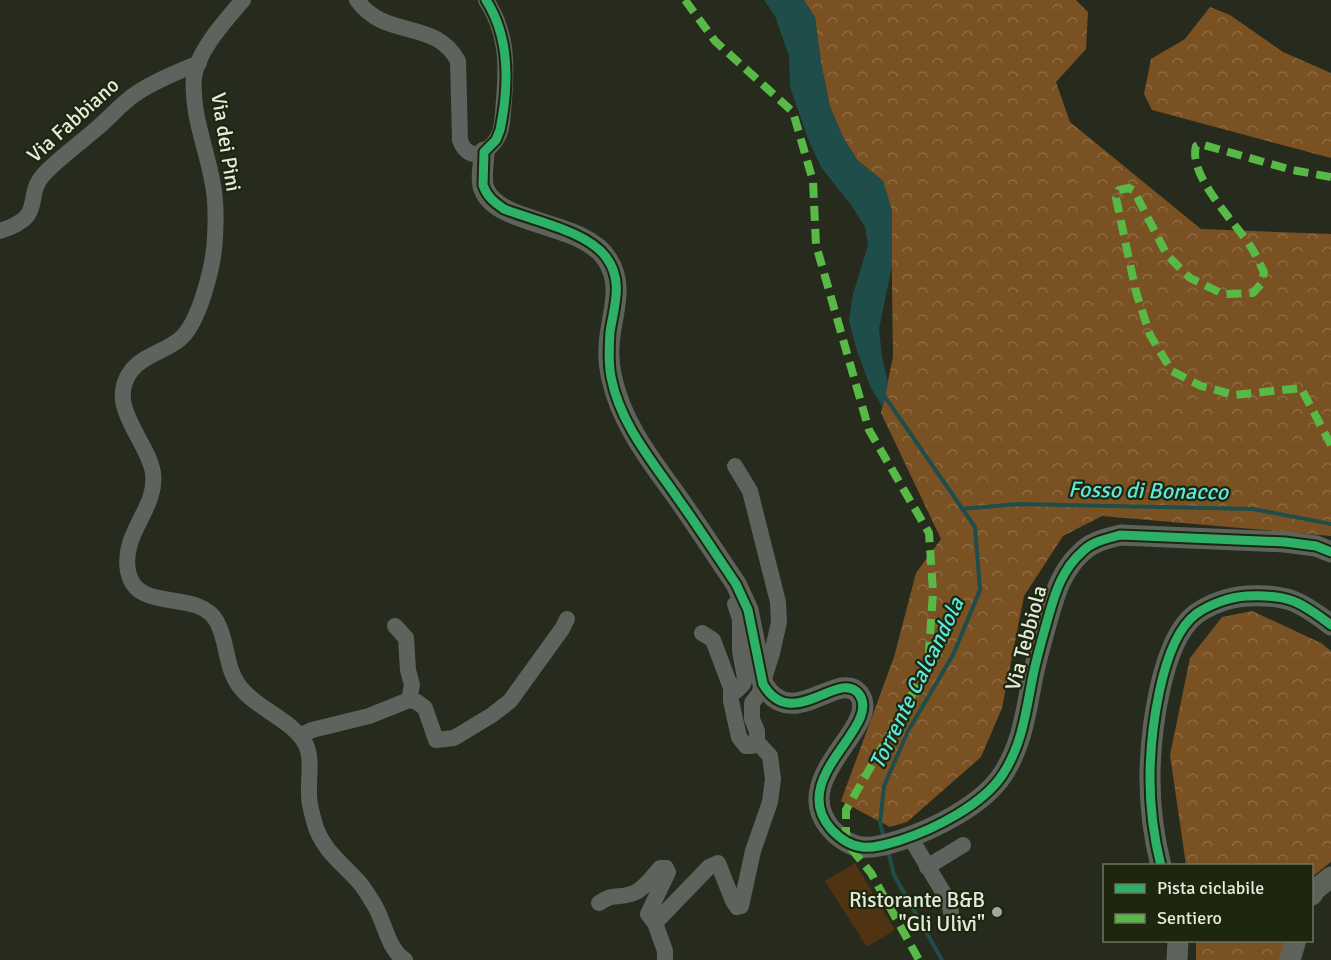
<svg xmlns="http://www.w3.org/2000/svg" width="1331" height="960" viewBox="0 0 1331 960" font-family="Signika,sans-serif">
<defs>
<pattern id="forest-crowns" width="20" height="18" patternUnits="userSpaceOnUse" patternTransform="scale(1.5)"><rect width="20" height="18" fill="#7a5122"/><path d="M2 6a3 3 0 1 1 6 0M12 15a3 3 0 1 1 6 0" fill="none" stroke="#8d6a42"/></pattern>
</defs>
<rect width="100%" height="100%" fill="#262b1e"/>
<!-- forest -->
<g fill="url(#forest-crowns)">
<polygon points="804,0 1076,0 1088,12 1086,49 1056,82 1070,122 1201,229 1331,234 1331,536 1102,516 1063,536 1024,596 1002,708 981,757 907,822 890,827 841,801 894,657 916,573 941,539 881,413 893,357 891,210 883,181 857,160 843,137 830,107 821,63 815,18"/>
<polygon points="1210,7 1230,15 1283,52 1331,73 1331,158 1152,110 1144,94 1151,59 1185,39"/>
<polygon points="1252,611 1321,643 1331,651 1331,862 1312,877 1312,866 1186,865 1170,755 1190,658 1222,617"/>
<polygon points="1196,941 1287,941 1283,960 1196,960"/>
</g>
<!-- garden -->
<polygon fill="#503310" points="855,863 895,930 867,947 825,881"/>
<!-- water -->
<polygon fill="#1f4e4a" points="764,0 804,0 815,18 821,63 830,107 843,137 857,160 883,181 892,210 892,266 879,329 882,357 888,383 883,408 870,386 857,351 849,320 853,294 868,245 865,227 851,205 821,167 808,139 790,87 789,56 775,16"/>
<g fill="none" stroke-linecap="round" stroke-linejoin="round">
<!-- stream -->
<g stroke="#1f4e4a" stroke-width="4">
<polyline points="883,394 975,527 980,590 953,655 908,731 884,786 880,823 884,838"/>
<polyline points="962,509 1018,504 1253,509 1331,524"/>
<polyline points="888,851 894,875 942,960"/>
</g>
<!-- minor -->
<g stroke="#5e635e" stroke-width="16">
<path d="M 243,0 C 226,20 197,51 194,78 C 191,112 206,147 212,180 C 216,197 216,220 215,237 C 214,264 200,322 180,339 C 166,351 142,356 131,371 C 105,406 148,440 153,473 C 158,508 121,533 128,571 C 136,615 198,587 217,622 C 228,642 225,668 240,687 C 257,709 292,720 305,743 C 313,757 308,779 309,795 C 309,805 313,818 316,828 C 325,852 343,864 359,882 C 365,889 370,898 375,906 C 385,923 388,950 405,960"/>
<path d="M 357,0 C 385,40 435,18 458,61 L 460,140 C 469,166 493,151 500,132 C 503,122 503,110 504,100 C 507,63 507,32 486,0"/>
<path d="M 0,231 C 50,215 20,197 47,171 C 62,156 80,143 96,129 C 110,118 121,103 137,93 C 156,80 178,72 199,63"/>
<polyline points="395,626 406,638 408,670 412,685 409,700"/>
<polyline points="702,633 713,640 731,688 731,701 739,737 746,746 752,746 757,742 757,731 752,719 752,703 759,694 772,653 779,622 778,602 750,491 735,466"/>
<polyline points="731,691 736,691 743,684 745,678 740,651 740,619 735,604"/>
<polyline points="300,736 312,730 369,716 409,700 417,702 425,708 436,740 454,738 492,715 510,701 562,629 567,619"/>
<polyline points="910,837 949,902 951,912"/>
<polyline points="927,867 963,845"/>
<path d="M 599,903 C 616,892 616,899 631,894 C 643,891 652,877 660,868 L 666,868 L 668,872 L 648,914 L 655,923 L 709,867 L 718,863 L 733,901 L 737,907 L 741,906 L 753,851 L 770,802 L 773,779 L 770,756 L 757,742"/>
<polyline points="655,923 665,951 665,960"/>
</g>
<!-- major -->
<g stroke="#5d635a" stroke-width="21">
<path d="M 484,152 C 484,163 480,179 484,189 C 498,226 583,221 607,259 C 622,282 615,304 611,329 C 608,345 608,363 612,379 C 622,425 653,463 680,501 C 699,528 717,556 736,584 L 748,610 L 763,684 C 792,734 839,668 859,694 C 883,727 786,777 831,829 C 854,854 872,849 901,840 C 934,829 983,805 1003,774 C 1024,741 1026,708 1034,671 C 1038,653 1043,636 1048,618 C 1055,593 1062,569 1083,551 C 1093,541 1107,539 1120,535 L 1285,542 L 1316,546 L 1331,552"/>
<path d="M 1161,866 C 1154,838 1150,807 1150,779 C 1150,737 1160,641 1196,614 C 1210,604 1230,597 1247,596 C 1287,594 1300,601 1331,625"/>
<polyline points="1312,895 1316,889 1331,877"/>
<polyline points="1177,960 1178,940"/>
<polyline points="1290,960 1296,940"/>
</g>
<!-- quiet -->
<g stroke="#58b947" stroke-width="8" stroke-dasharray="15 8" stroke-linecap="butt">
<polyline points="685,0 715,41 793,112 813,181 816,245 869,430 929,533 933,592 928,667 846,810 846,842 871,873 919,960"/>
<path d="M 1331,177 L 1292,170 L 1200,144 L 1196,146 C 1188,176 1235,222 1251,247 C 1256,255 1260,264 1264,272 L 1262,283 L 1253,293 L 1223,294 L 1190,278 L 1167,255 L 1134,191 L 1129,188 L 1119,190 L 1116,198 L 1136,292 L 1150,335 L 1172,371 L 1201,386 L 1235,395 L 1301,388 L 1331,445"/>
</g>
<defs>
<g id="cycleway">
<path d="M 486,0 C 511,39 509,87 500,130 L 496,140 L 484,152 L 483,185 C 487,197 494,202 504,209 C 534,221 587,231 606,257 C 624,281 614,306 610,332 C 609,347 608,362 611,377 C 620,424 653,462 679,500 C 699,528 717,556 736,584 L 748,610 L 763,684 C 792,734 839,668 859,694 C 883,727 786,777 831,829 C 854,854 872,849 901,840 C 934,829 983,805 1003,774 C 1024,741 1026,708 1034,671 C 1038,653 1043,636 1048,618 C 1055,593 1062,569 1083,551 C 1093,541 1107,539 1120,535 L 1285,542 L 1316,546 L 1331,552"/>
<path d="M 1161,866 C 1154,838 1150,807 1150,779 C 1150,737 1160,641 1196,614 C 1210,604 1230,597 1247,596 C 1287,594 1300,601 1331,625"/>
</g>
</defs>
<!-- cycleway casing -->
<use href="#cycleway" stroke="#1d270e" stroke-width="13"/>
<!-- cycleway -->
<use href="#cycleway" stroke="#2db169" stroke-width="9"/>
</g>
<!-- markers -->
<circle fill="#a2a89a" stroke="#1d270e" stroke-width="2" cx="997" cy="912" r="6"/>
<g text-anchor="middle" stroke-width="4.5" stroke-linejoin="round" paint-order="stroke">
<!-- street labels -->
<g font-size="21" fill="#e4ebdc" stroke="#1d270e">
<text transform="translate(73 120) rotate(-42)" y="7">Via Fabbiano</text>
<text transform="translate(226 142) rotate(81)" y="7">Via dei Pini</text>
<text transform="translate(1026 638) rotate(-75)" y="7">Via Tebbiola</text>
</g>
<!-- poi labels -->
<g font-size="21" fill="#e4ebdc" stroke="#1d270e" text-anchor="end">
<text x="985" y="907">Ristorante B&amp;B<tspan x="985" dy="24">"Gli Ulivi"</tspan></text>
</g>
<!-- water labels -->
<g font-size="22" font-style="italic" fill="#5ae7de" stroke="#1d270e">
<text transform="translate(1148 490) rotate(1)" y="8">Fosso di Bonacco</text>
<text transform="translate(916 683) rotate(-64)" y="8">Torrente Calcandola</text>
</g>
</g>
<!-- legend -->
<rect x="1103" y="864" width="210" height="78" fill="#1d270e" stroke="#6d7560" stroke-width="1.5"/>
<rect x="1115" y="884" width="30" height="9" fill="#2db169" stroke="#6d7560" stroke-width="1.5"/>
<text x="1157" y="894" font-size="18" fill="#e4ebdc">Pista ciclabile</text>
<rect x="1115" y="914" width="30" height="9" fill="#58b947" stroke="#6d7560" stroke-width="1.5"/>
<text x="1157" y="924" font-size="18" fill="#e4ebdc">Sentiero</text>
</svg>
